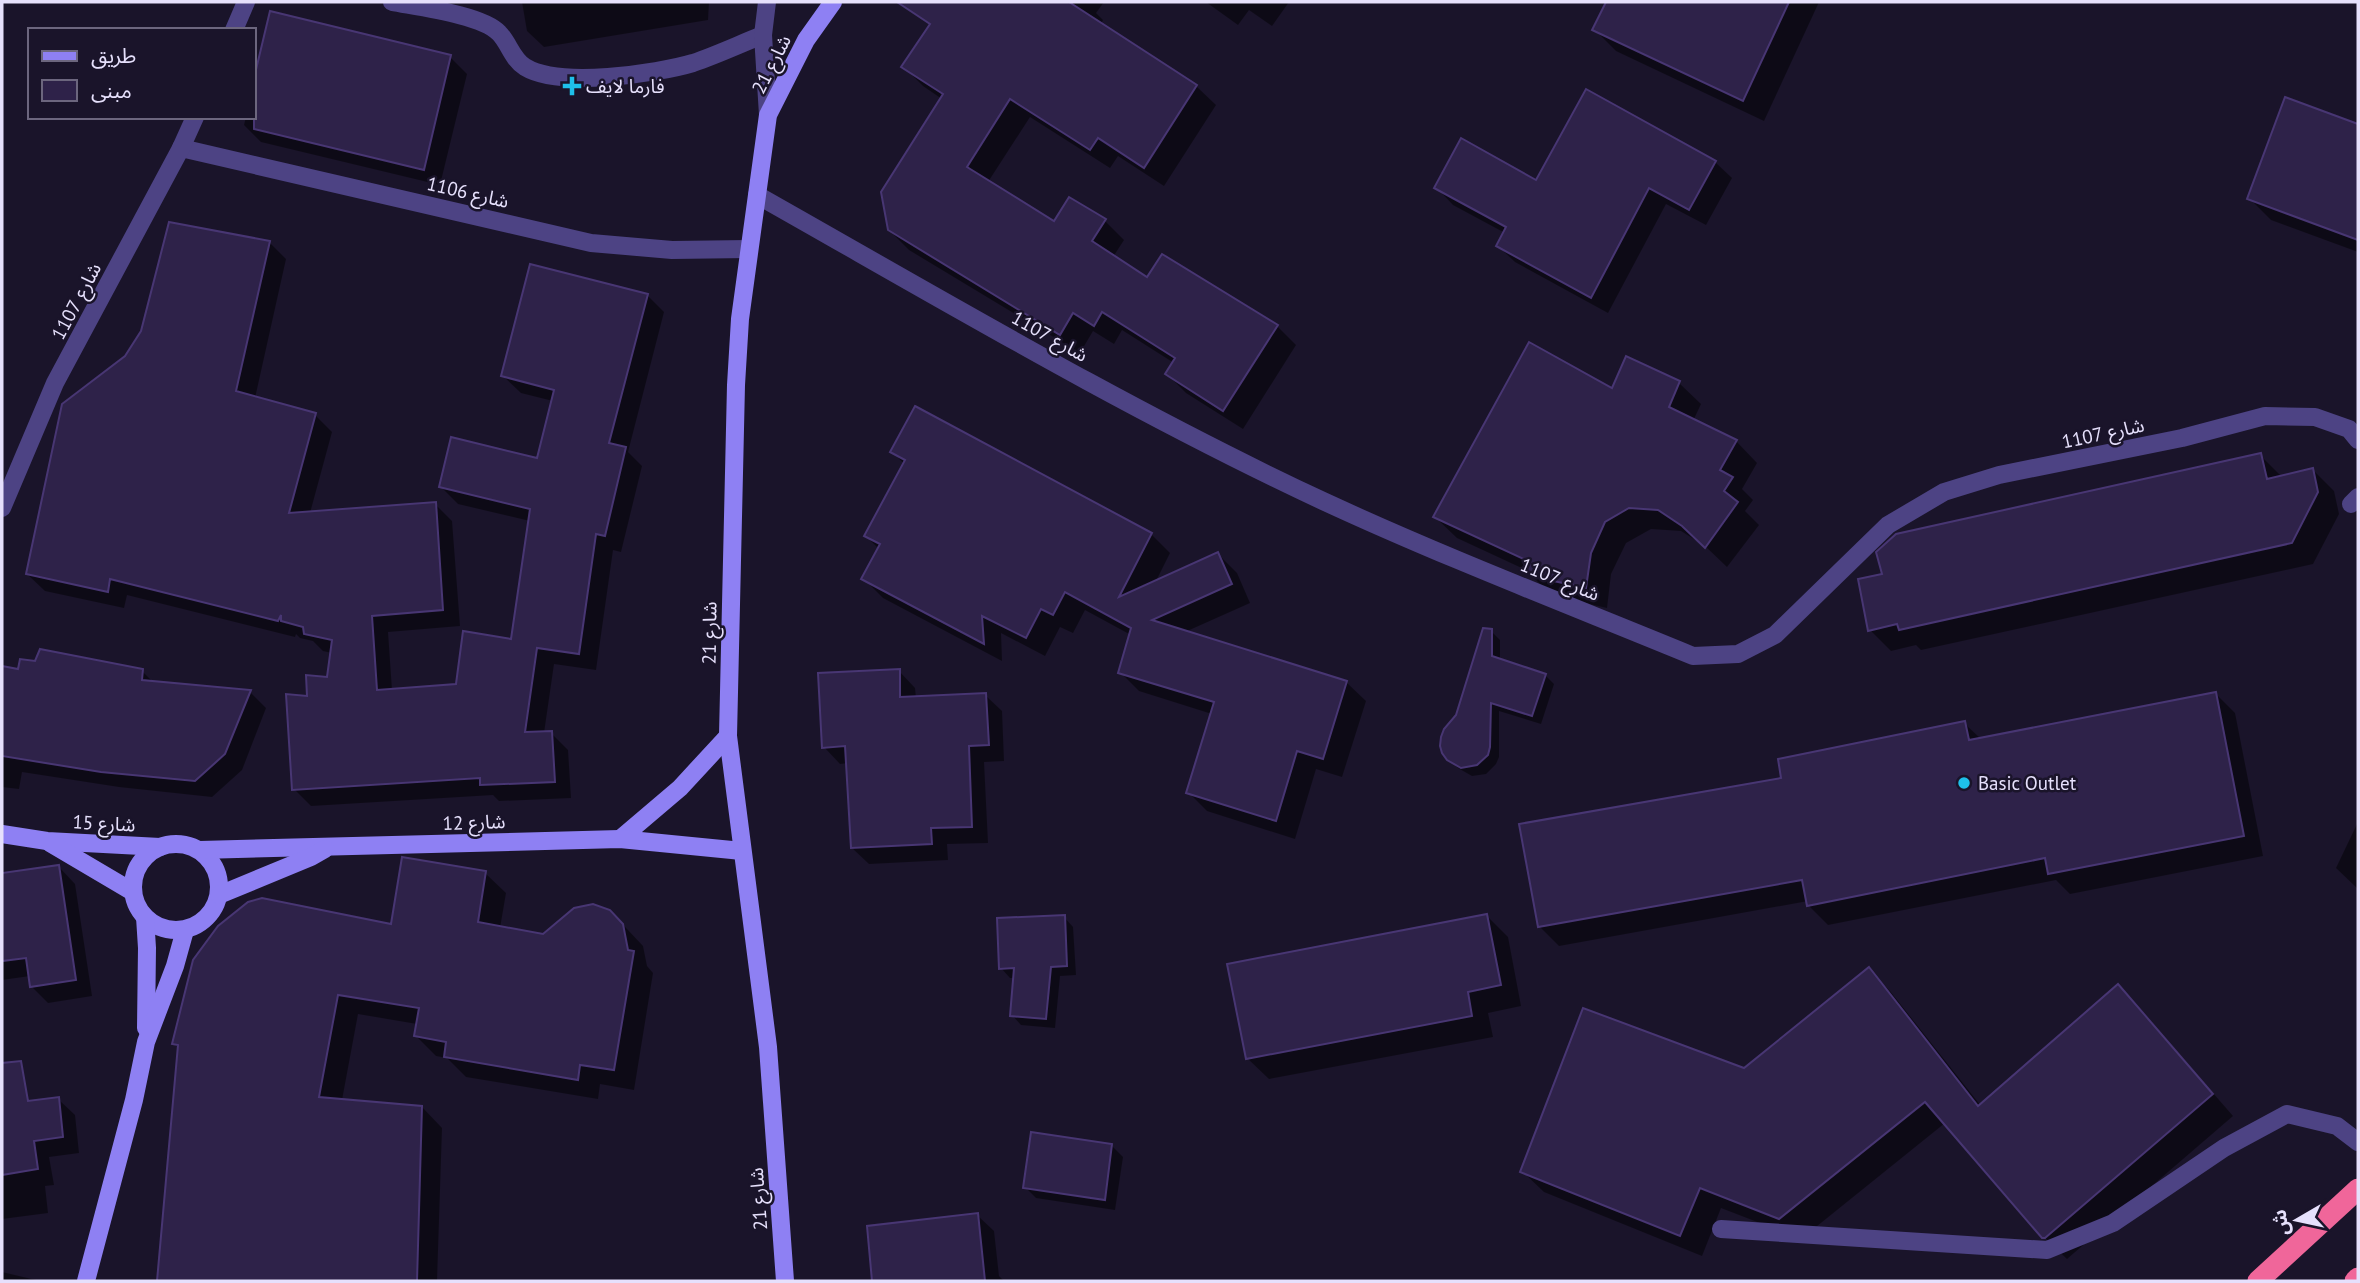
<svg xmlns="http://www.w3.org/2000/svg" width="2360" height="1283" viewBox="0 0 2360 1283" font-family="'PT Sans','Noto Sans Arabic',sans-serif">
<rect width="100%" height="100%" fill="#1a142a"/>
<!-- shadow -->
<g fill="#0007">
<polygon points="522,2 709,2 708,20 544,47 527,31"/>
<polygon points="933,2 1104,2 1096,13 1103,20 1101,24 1196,86 1216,105 1164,186 1118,156 1110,168 1030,117 988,182 1055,224 1105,221 1124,240 1113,257 1147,280 1277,326 1296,345 1243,429 1186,393 1167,374 1174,363 1122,330 1114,344 1093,331 1080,353 909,250 889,230 942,99 923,86 904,67 931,25 923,18"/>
<polygon points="1206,2 1289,2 1272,26 1249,10 1238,25"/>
<polygon points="1608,2 1819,2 1764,121 1616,51 1595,30"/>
<polygon points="271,13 450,57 467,74 440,185 261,142 244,125 246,117 254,117 254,85"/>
<polygon points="2286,99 2358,126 2358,252 2271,220 2250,199"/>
<polygon points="1715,162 1732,178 1706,225 1666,204 1608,313 1515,262 1498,246 1505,233 1453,205 1437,188 1537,182"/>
<polygon points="269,242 286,259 255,398 315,415 332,432 310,513 435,504 452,521 460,626 388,632 392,690 457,686 513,641 530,521 458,504 441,487 539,460 553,401 521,393 503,376 647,295 664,312 628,452 642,466 621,552 613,550 596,670 554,664 544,733 551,733 568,750 571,798 499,801 493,795 311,806 294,789 328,679 332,653 323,651 313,641 300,638 296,634 295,637 127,595 124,608 45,591 27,574 126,357"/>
<polygon points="1627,359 1679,383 1701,404 1693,421 1736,441 1757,463 1742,489 1753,500 1745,511 1759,525 1727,567 1705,546 1681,531 1651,529 1626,543 1611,574 1607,608 1572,600 1546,590 1526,570 1457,538 1435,517 1612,391"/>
<polygon points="915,408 1151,534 1170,553 1155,583 1218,554 1237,573 1250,603 1185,632 1346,682 1366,701 1342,777 1316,769 1295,839 1207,811 1188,792 1212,714 1139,691 1120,672 1131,635 1085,610 1073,633 1060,627 1045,656 1001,633 1002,661 883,598 864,579 879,549 866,536 904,464 893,452"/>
<polygon points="2260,455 2282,477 2313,470 2334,491 2339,514 2313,564 1921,650 1916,645 1891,651 1870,630 1884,575"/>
<polygon points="1491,631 1500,640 1500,661 1545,675 1554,684 1541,724 1499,711 1499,757 1496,764 1486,774 1472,776 1458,768 1449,759 1457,716"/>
<polygon points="5,668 19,672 142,671 154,683 250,692 266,708 242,770 212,797 119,787 22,772 19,789 2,787 2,679"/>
<polygon points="899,671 915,688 916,698 985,695 1002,711 1004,761 984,762 988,843 947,844 948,860 869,864 852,848 848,763 840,764 824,747"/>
<polygon points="2215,693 2235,713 2263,856 2070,894 2056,880 1828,925 1808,905 1808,901 1559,946 1539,926 1783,779 1964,723 1981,739"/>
<polygon points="2358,822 2358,889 2336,868"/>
<polygon points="59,867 75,884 92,996 48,1003 31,986 30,976 2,980 2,875"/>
<polygon points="485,873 506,893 500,928 544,936 610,911 643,946 647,966 653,973 634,1090 600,1084 598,1099 466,1077 447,1058 436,1056 415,1035 417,1024 358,1014 342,1100 422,1107 442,1128 437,1281 159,1281 180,1049 174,1044"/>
<polygon points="1487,916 1508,937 1521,1006 1488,1013 1493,1037 1269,1079 1247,1058"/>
<polygon points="1064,917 1073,927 1076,975 1060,976 1055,1028 1021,1025 1012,1015 1015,978 1010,978 1001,968"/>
<polygon points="1869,970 1890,991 1981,1106 2139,1008 2233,1116 2067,1259 2044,1237 1945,1123 1801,1239 1721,1208 1702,1256 1544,1192 1522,1171 1744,1070"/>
<polygon points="2,1077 18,1093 20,1104 58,1099 75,1115 79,1153 49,1157 54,1185 45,1186 48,1213 2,1219"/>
<polygon points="1112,1146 1123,1157 1115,1210 1036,1198 1025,1187"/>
<polygon points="977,1215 994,1231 999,1276 1004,1281 872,1281 870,1264"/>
<polygon points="2,1272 40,1281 2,1281"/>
</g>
<!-- building -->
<g fill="#2e2249" stroke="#483673" stroke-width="2">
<polygon points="897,2 1069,2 1197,85 1144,168 1098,138 1090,150 1010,99 967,167 1054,221 1069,197 1106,219 1092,241 1147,277 1162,254 1278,325 1223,411 1165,374 1175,358 1102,312 1094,326 1073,313 1060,335 888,230 881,192 943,94 901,67 930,24"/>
<polygon points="1606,2 1789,2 1743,101 1592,30"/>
<polygon points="270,11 451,55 424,170 254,129 254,78"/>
<polygon points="1586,89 1716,161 1689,210 1649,188 1591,298 1496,246 1506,227 1434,188 1461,138 1536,180"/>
<polygon points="2285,97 2358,124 2358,240 2247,199"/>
<polygon points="169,222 270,241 236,391 316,413 289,513 436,502 443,610 372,616 377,690 456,684 463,631 511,639 530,509 439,487 451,437 537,458 554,390 501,376 530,264 648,294 609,443 626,447 605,536 596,534 579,654 537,648 525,732 552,731 555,782 480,785 480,778 292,790 286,694 307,696 306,675 327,677 332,640 304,634 303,627 281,621 281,615 278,621 110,579 108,592 26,574 62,404 125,356 141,331"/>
<polygon points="1529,342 1612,388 1626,356 1680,381 1669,407 1737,440 1720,470 1733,477 1724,491 1738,502 1705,548 1682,526 1658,510 1629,508 1605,522 1591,553 1586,588 1549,580 1523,569 1526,560 1433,517"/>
<polygon points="915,406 1152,533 1119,597 1218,552 1232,584 1152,620 1347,681 1323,759 1297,751 1276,821 1186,793 1214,702 1118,673 1131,628 1065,592 1053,615 1041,609 1026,638 982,616 984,644 861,579 880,544 864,536 905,460 890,452"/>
<polygon points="2261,453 2267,479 2313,468 2318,492 2292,543 1899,630 1897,624 1868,631 1858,579 1882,574 1876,552 1896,534"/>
<polygon points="1483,628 1492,629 1492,656 1546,674 1532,716 1491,703 1490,747 1488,755 1477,765 1461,768 1447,760 1442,753 1440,746 1441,737 1444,729 1456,715"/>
<polygon points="40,649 143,669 142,680 251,690 225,754 195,781 101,772 2,756 2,666 18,669 20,659 35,661"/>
<polygon points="900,669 900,697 986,693 989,745 969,746 972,827 931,828 932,844 851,848 845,746 822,748 818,673"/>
<polygon points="2216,692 2244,836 2048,874 2045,858 1807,906 1802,880 1538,927 1519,824 1781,778 1778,759 1965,721 1969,740"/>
<polygon points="402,857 486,871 478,922 543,934 574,908 593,904 610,910 623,924 628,950 634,951 614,1070 580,1065 578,1080 444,1057 446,1042 414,1036 419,1008 338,995 319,1097 422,1106 417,1281 157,1281 178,1045 172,1044 193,960 218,926 248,902 262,898 391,924"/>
<polygon points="59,865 76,980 30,987 26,958 2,961 2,873"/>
<polygon points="1487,914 1501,985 1468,992 1472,1016 1246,1059 1227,964"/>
<polygon points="1065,915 1067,966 1051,967 1046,1019 1010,1016 1014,968 999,969 997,918"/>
<polygon points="1869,967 1978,1106 2118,984 2213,1094 2045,1238 2042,1238 1925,1102 1779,1219 1700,1188 1680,1236 1520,1172 1583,1008 1744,1068"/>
<polygon points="21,1061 28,1101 59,1097 63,1137 34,1141 38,1169 2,1175 2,1063"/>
<polygon points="1031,1132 1112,1144 1105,1200 1023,1188"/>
<polygon points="978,1213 985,1281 872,1281 867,1226"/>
</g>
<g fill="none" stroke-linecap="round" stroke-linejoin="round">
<!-- lane -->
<g stroke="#4d4384" stroke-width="18">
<path d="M 392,2 C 418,7 483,15 499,33 C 509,43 512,59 525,67 C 559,88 656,74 693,63 C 717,55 740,44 763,35"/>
<polyline points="1721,1229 2047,1250 2113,1223 2224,1148 2287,1114 2337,1126 2358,1142"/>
</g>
<!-- street -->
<g stroke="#4d4384" stroke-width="18">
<polyline points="767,2 763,35 768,115"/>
<polyline points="234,30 246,2"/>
<polyline points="181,148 591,243 672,250 749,249"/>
<path d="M 757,195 C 943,300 1128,410 1323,501 C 1444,557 1569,605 1693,656 L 1738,654 L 1775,635 L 1888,525 L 1944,492 L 1999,475 L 2182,438 L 2265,416 L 2315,417 L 2349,429 L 2358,440"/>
<polyline points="2351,504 2358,497"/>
<polyline points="2,508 55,383 181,148 195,117"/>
</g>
<!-- secondary -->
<g stroke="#8e80f3" stroke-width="18">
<polyline points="2,834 47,841 160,847"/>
<polyline points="620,839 680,788 728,736"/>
<polyline points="50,843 133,892"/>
<circle cx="176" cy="887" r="43"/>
<polyline points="200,850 620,839 742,851"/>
<polyline points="219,895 311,857 325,849"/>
<polyline points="145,917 147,948 146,1028"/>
<polyline points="86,1281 134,1100 146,1042 175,966 185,930"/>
<polyline points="785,1281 768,1047 728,736 736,385 740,319 768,115 806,40 833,2"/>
</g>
<!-- highway -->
<g stroke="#f0669a" stroke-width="21">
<polyline points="2258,1281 2358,1189"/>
<polyline points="2355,1281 2358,1278"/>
</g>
</g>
<!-- markers -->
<g fill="#1ec0ea" stroke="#1a142a" stroke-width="2.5">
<path d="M568.5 75.5h7v7h7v7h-7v7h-7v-7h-7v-7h7z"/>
<circle cx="1964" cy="783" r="7"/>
</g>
<g text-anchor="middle" stroke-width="5" stroke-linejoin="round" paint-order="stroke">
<!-- street labels -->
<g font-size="19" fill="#e6e0fc" stroke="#1a142a">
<text transform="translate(771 64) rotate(-63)" y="7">شارع 21</text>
<text transform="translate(468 192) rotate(13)" y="7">شارع 1106</text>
<text transform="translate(76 301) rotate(-62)" y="7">شارع 1107</text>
<text transform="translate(1050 336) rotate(29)" y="7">شارع 1107</text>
<text transform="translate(2103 433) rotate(-12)" y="7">شارع 1107</text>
<text transform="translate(1560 579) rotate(22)" y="7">شارع 1107</text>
<text transform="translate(709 633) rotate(-89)" y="7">شارع 21</text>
<text transform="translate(474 822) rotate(-2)" y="7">شارع 12</text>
<text transform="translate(104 823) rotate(3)" y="7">شارع 15</text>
<text transform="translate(758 1199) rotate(-94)" y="7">شارع 21</text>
</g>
<!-- poi labels -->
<g font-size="19" fill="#e6e0fc" stroke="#1a142a" text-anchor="start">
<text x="586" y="93">فارما لايف</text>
<text x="1978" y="790">Basic Outlet</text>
</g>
</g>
<!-- border -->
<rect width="2360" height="1283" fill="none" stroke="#e6e0fc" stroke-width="7"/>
<!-- legend -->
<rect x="28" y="28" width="228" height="91" fill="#1a142a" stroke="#6c667e" stroke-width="2"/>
<rect x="42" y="51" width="35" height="10" fill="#8e80f3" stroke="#6c667e" stroke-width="2"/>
<text x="91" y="63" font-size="21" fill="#e6e0fc">طريق</text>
<rect x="42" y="80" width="35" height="21" fill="#2e2249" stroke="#6c667e" stroke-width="2"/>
<text x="91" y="98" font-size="21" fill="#e6e0fc">مبنى</text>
<!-- north arrow -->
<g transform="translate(2297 1220) rotate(261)" stroke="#1a142a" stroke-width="5" paint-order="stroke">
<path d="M0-5L12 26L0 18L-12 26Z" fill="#e6e0fc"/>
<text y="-10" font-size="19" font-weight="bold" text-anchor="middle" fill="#e6e0fc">ش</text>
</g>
</svg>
